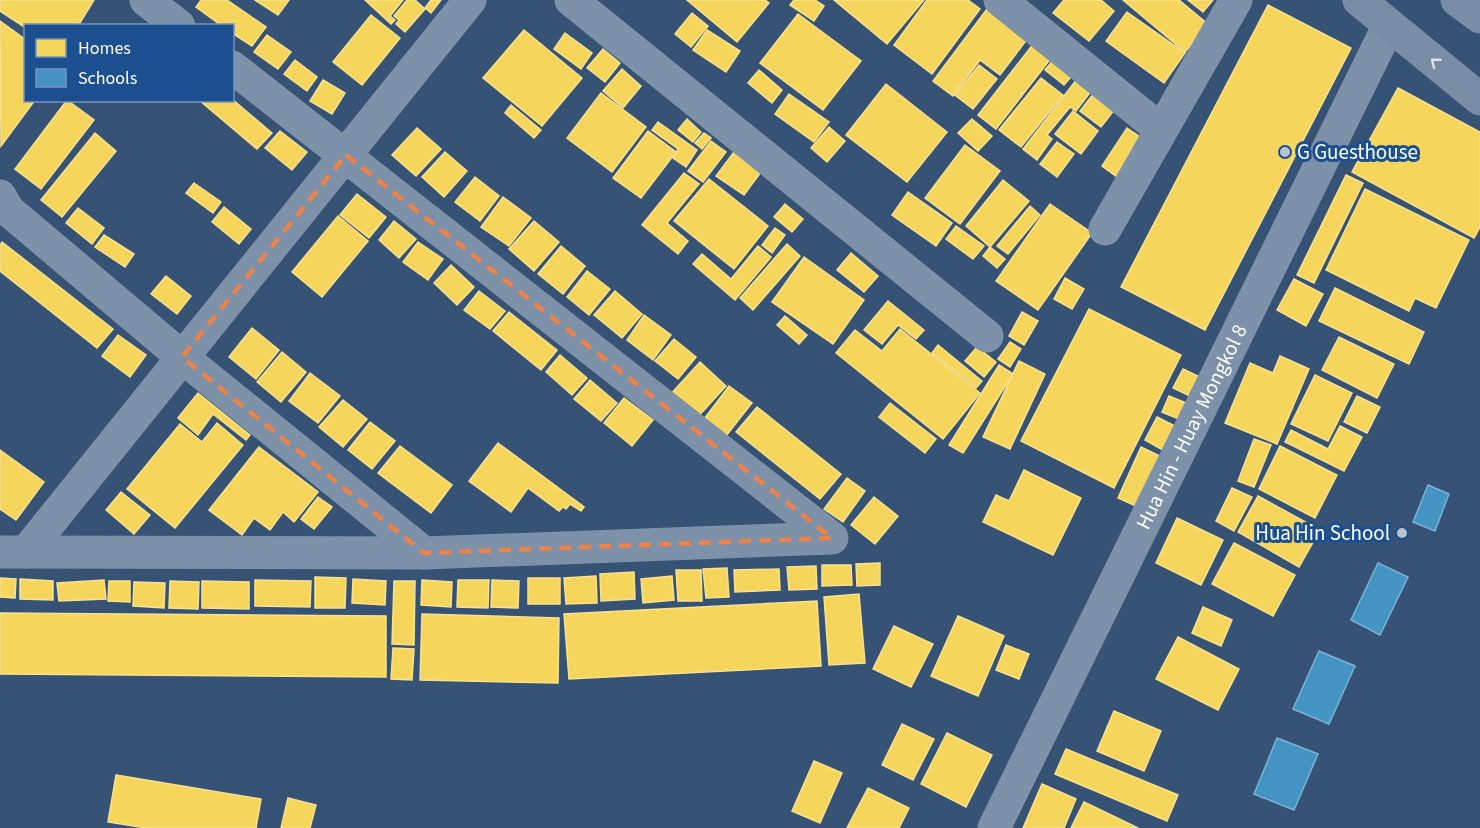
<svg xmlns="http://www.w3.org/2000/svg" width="1480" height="828" viewBox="0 0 1480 828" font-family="'Source Sans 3',sans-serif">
<rect width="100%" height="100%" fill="#365274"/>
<!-- homes -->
<g fill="#f6d55c" stroke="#f9e28d" stroke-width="1.5">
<polygon points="0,0 94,0 78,26 26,26 26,28 0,11"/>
<polygon points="201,0 227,0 266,27 252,46 232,33 232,26 222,26 196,7"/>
<polygon points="255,0 289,0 278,15"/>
<polygon points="365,0 403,0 390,16 395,20 391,24"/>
<polygon points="407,0 415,0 425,9 405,32 396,24 399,20 394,16"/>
<polygon points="431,0 441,0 431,13 425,8"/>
<polygon points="687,0 765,0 769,3 737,42"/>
<polygon points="794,0 815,0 824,6 814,21 790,5"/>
<polygon points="834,0 924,0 887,44"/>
<polygon points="927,0 968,0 980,9 932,74 894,45"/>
<polygon points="1064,0 1101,0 1114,11 1089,41 1053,13"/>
<polygon points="1123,0 1179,0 1209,25 1185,52"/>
<polygon points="1188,0 1213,0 1203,12"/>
<polygon points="1268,5 1351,48 1205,330 1121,287"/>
<polygon points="987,9 1028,38 1000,75 980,60 953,96 933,81"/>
<polygon points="1127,12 1185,53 1164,83 1106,41"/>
<polygon points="692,13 708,26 691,47 675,34"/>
<polygon points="798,14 861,61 823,110 760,63"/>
<polygon points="371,15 400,38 362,85 333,62"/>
<polygon points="0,21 26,40 26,100 35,100 1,146"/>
<polygon points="524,30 582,78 542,126 483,78"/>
<polygon points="707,30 740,51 726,72 693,50"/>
<polygon points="565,33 592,53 581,69 554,49"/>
<polygon points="267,35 291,52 278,69 254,52"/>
<polygon points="1034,43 1052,57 996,129 978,115"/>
<polygon points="603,49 620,63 605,82 587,68"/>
<polygon points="1055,58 1074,73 1064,85 1045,70"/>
<polygon points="295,60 317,77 307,91 284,74"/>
<polygon points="979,65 997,79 973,109 955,95"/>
<polygon points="622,69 641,86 623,108 603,91"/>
<polygon points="759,70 782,90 772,103 748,83"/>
<polygon points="1041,78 1063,95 1021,147 999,130"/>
<polygon points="1077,79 1092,90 1076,111 1070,107 1047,135 1052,139 1037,160 1023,149"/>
<polygon points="323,80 345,93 332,114 310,101"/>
<polygon points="886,84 947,132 907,182 846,135"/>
<polygon points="1398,88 1480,132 1480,227 1474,238 1352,172"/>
<polygon points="601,93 646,127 612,172 567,138"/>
<polygon points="1094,93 1115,109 1101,127 1080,111"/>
<polygon points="789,94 829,122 814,142 775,114"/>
<polygon points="232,99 272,133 257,149 199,100"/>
<polygon points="67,100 94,120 41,189 15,169"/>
<polygon points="511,105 541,130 534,138 505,113"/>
<polygon points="1073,111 1098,131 1081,154 1055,134"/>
<polygon points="687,119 701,132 693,142 678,130"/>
<polygon points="972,119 992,136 978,151 958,133"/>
<polygon points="658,122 697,150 686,167 673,158 678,149 652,130"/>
<polygon points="829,127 845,141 827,162 811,148"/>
<polygon points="417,128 441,149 416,176 392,155"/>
<polygon points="1127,128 1143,139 1117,177 1102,166"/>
<polygon points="280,131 307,152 292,170 265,148"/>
<polygon points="648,131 676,152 641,198 613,178"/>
<polygon points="95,133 116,151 62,217 41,200"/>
<polygon points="704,133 711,138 702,149 695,143"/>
<polygon points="711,141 726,152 703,182 688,171"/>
<polygon points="1057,142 1074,154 1057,177 1040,164"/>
<polygon points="965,145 1000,171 960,224 925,198"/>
<polygon points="445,152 467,171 444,197 422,177"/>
<polygon points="734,152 761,172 744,195 716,176"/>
<polygon points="684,173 699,184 667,223 688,241 678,254 642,225"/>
<polygon points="1346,175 1363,183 1314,283 1297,275"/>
<polygon points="475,177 499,196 480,221 455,202"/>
<polygon points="709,179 768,226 734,269 674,221"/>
<polygon points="1003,180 1029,201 990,247 966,226"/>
<polygon points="194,183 221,202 213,213 186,193"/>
<polygon points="1365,189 1469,240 1436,308 1415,298 1409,311 1326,270"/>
<polygon points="908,192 952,223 936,246 892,215"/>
<polygon points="357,194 386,217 369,238 340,215"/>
<polygon points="503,197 531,218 509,246 481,227"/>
<polygon points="785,204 803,219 792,232 774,217"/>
<polygon points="1050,204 1092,233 1038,310 996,281"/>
<polygon points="1030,206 1040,215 1008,254 997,246"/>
<polygon points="224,207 251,229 239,244 212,222"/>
<polygon points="78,208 104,228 92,244 66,223"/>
<polygon points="338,216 368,241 322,297 292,272"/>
<polygon points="394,221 416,239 399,258 379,240"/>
<polygon points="534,221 559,242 534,271 509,249"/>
<polygon points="956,226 984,246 973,259 946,239"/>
<polygon points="775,228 785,235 772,253 762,245"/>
<polygon points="104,235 134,254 125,267 95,247"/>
<polygon points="2,242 113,329 97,348 0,271 0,245"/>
<polygon points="418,242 443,259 428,280 403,262"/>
<polygon points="787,244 800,256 753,310 740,298"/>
<polygon points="561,246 585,266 563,294 538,274"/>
<polygon points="758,246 771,257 735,300 693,264 702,254 731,279"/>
<polygon points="990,247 1005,259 997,268 983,256"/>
<polygon points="851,253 878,276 864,292 837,270"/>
<polygon points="804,257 864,300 833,344 772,302"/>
<polygon points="451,265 474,287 457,305 434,283"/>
<polygon points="587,271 610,289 589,315 567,297"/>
<polygon points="166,276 191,296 177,314 151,294"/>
<polygon points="1065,278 1084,289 1072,309 1054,299"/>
<polygon points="1294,279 1323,294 1306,326 1277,310"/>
<polygon points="1335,288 1424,332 1409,364 1319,321"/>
<polygon points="479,291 505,311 490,329 464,310"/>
<polygon points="615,291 642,314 622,338 594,315"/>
<polygon points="888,301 924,330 916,339 898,325 882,344 864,330"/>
<polygon points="1089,309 1181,355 1114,488 1021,441"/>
<polygon points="509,312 557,350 541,370 493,331"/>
<polygon points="1022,312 1038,321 1024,345 1009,336"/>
<polygon points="644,315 671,335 653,360 627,340"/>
<polygon points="785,316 807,335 799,344 777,325"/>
<polygon points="252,328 279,350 256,379 229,357"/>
<polygon points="900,329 980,393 943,439 836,353 855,330 882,351"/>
<polygon points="118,335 146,355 130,377 102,356"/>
<polygon points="1339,337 1394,364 1377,398 1322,370"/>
<polygon points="674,339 696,357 678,379 655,361"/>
<polygon points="1010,342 1021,349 1010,367 998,359"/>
<polygon points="938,345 982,381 976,388 932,353"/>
<polygon points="977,347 996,362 984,377 965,361"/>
<polygon points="282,352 306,372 281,402 257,382"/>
<polygon points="560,355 587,378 572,395 546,372"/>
<polygon points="1280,356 1309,369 1277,444 1225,423 1250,363 1273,373"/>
<polygon points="1019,361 1045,374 1010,449 983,437"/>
<polygon points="700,362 726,386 695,420 669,396"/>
<polygon points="999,365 1013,374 963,453 949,445"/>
<polygon points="1183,369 1200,377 1190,396 1173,388"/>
<polygon points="310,373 340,396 318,423 289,401"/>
<polygon points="1315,375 1352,393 1328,441 1291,424"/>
<polygon points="590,380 617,403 601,421 574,399"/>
<polygon points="729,386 752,403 726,436 704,419"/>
<polygon points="198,393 250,435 246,440 213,414 198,435 178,418"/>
<polygon points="1169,396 1186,403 1179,419 1162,412"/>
<polygon points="1357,396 1380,407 1367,433 1344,422"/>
<polygon points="624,398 653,420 632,446 604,423"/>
<polygon points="343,400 367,419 343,447 319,427"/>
<polygon points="890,403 936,439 925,453 879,417"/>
<polygon points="757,407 841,474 820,499 736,432"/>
<polygon points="1157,417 1181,429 1168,453 1145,440"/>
<polygon points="370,422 395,441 372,469 348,450"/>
<polygon points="217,423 243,445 175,528 127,489 180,424 202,442"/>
<polygon points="1340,426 1362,437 1344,471 1285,442 1291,430 1328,449"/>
<polygon points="1254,439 1271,445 1254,487 1238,481"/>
<polygon points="498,443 584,507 581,511 570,504 566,509 563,507 559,511 528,488 511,512 469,481"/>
<polygon points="400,446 452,485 431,513 378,473"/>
<polygon points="1280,446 1337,475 1315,518 1259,489"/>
<polygon points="259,447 318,492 294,522 283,512 270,530 254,518 242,535 209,510"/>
<polygon points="1141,447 1164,458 1140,508 1118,498"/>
<polygon points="0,450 44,482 16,520 0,509"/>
<polygon points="1024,470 1081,498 1053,555 983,522 996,495 1009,501"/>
<polygon points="847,478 865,491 843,522 824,509"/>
<polygon points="1232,488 1252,497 1234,531 1216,521"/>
<polygon points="121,492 150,515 134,534 106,510"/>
<polygon points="1258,496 1320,530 1299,567 1238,532"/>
<polygon points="318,497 332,507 314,529 301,519"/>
<polygon points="874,497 898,516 875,544 851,525"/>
<polygon points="1177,518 1223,540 1201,585 1156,563"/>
<polygon points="1234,543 1295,575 1273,616 1212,584"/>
<polygon points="880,563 880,585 857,586 856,564"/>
<polygon points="822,565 851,565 852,585 822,586"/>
<polygon points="816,566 817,589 789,590 787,567"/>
<polygon points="727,568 729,597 706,598 703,569"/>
<polygon points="779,569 780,590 735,592 734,570"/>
<polygon points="676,570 701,570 702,601 678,601"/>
<polygon points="634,572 635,599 601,601 600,574"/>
<polygon points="596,576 597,603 566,604 564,578"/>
<polygon points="672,576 674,600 643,603 641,579"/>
<polygon points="315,577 346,578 345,608 315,608"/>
<polygon points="0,578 16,579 15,598 0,597"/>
<rect x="528" y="578" width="32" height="26"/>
<polygon points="20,579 53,581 53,600 20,599"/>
<polygon points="353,579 386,581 385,605 352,603"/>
<polygon points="104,580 106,599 59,601 57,583"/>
<polygon points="255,580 311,581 310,607 255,606"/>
<polygon points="422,580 452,582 451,607 421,605"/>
<polygon points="458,580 489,580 488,608 457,607"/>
<polygon points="492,580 519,581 518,608 491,607"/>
<polygon points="109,581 130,581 130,602 108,601"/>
<polygon points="170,581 199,582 198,609 169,608"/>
<polygon points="202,581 249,582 249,609 202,608"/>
<polygon points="394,581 415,581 414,645 392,644"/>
<polygon points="134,582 165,583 164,608 133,606"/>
<polygon points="859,594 865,663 829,665 824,597"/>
<polygon points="817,601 821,666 569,679 564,614"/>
<polygon points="1203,607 1232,620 1221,646 1192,633"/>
<polygon points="0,613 386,616 386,677 0,674"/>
<polygon points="422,614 559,618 558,683 420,680"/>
<polygon points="958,616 1004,636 978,696 931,676"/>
<polygon points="894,626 933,644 911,687 873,669"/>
<polygon points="1178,637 1239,669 1218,710 1156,679"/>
<polygon points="1006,645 1029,654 1019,679 996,670"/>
<polygon points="393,648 414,649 412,680 391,679"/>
<polygon points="1114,711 1161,731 1144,771 1097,751"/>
<polygon points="902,724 934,739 913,780 882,765"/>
<polygon points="947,733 992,755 966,807 921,784"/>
<polygon points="1066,749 1178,795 1167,821 1055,774"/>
<polygon points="814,761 842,773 820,823 792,811"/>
<polygon points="116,775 261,799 256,828 146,828 108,822"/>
<polygon points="1042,784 1076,799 1064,828 1023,828"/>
<polygon points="868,788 909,808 899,828 847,828"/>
<polygon points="288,798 316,805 310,828 281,828"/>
<polygon points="1084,802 1138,828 1071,828"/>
</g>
<!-- schools -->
<g fill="#4393c3" stroke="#7bb3d5" stroke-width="1.5">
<polygon points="1428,485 1449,494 1435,531 1413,522"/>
<polygon points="1378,563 1408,577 1380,635 1351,620"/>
<polygon points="1319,651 1355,666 1329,724 1293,709"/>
<polygon points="1277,738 1318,754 1294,810 1254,794"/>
</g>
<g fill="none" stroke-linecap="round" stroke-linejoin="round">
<!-- street -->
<g stroke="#7d92a8" stroke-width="33">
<polyline points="146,0 179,26"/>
<polyline points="571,0 987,336"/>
<polyline points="1000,0 1160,129"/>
<polyline points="0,196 8,210 182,357 424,553"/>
<polyline points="1105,229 1236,0"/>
<polyline points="0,552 424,553 832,538 232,67"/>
<polyline points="26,552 470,0"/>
<path id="s1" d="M 994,828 L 1389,25"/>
</g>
<!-- secondary -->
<g stroke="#798da4" stroke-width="33">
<polyline points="1359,0 1480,99"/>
<polyline points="1457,0 1480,17"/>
</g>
</g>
<!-- one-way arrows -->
<defs><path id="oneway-chevron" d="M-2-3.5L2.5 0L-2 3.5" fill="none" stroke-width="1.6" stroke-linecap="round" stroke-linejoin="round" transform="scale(1.5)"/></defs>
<use stroke="#dee2e8" href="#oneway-chevron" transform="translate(1435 62) rotate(-141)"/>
<!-- marked area -->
<path fill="none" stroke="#ee8249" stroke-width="4.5" stroke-dasharray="12 8" stroke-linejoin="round" d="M 346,155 L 832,538 L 424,553 L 182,357 Z"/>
<!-- markers -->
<g fill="#b9c2ce" stroke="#1b4f8f" stroke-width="2">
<circle cx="1285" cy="152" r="6"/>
<circle cx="1402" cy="533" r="6"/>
</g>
<g text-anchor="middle" stroke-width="6" stroke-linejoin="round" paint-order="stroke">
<!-- poi labels -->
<g font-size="21" fill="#fff" stroke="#1b4f8f" text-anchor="start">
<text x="1297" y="159">G Guesthouse</text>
<text x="1390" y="540" text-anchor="end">Hua Hin School</text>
</g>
<!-- street labels -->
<g font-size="21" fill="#fff" stroke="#1b4f8f">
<text dy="7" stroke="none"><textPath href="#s1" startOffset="447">Hua Hin - Huay Mongkol 8</textPath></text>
</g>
</g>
<!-- legend -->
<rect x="24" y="24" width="210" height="78" fill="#1b4f8f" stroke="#7695bc" stroke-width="1.5"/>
<rect x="36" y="39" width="30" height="18" fill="#f6d55c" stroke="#7695bc" stroke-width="1.5"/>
<text x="78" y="54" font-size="18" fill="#ffffff">Homes</text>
<rect x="36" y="69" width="30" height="18" fill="#4393c3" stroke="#7695bc" stroke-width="1.5"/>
<text x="78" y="84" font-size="18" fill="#ffffff">Schools</text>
</svg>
